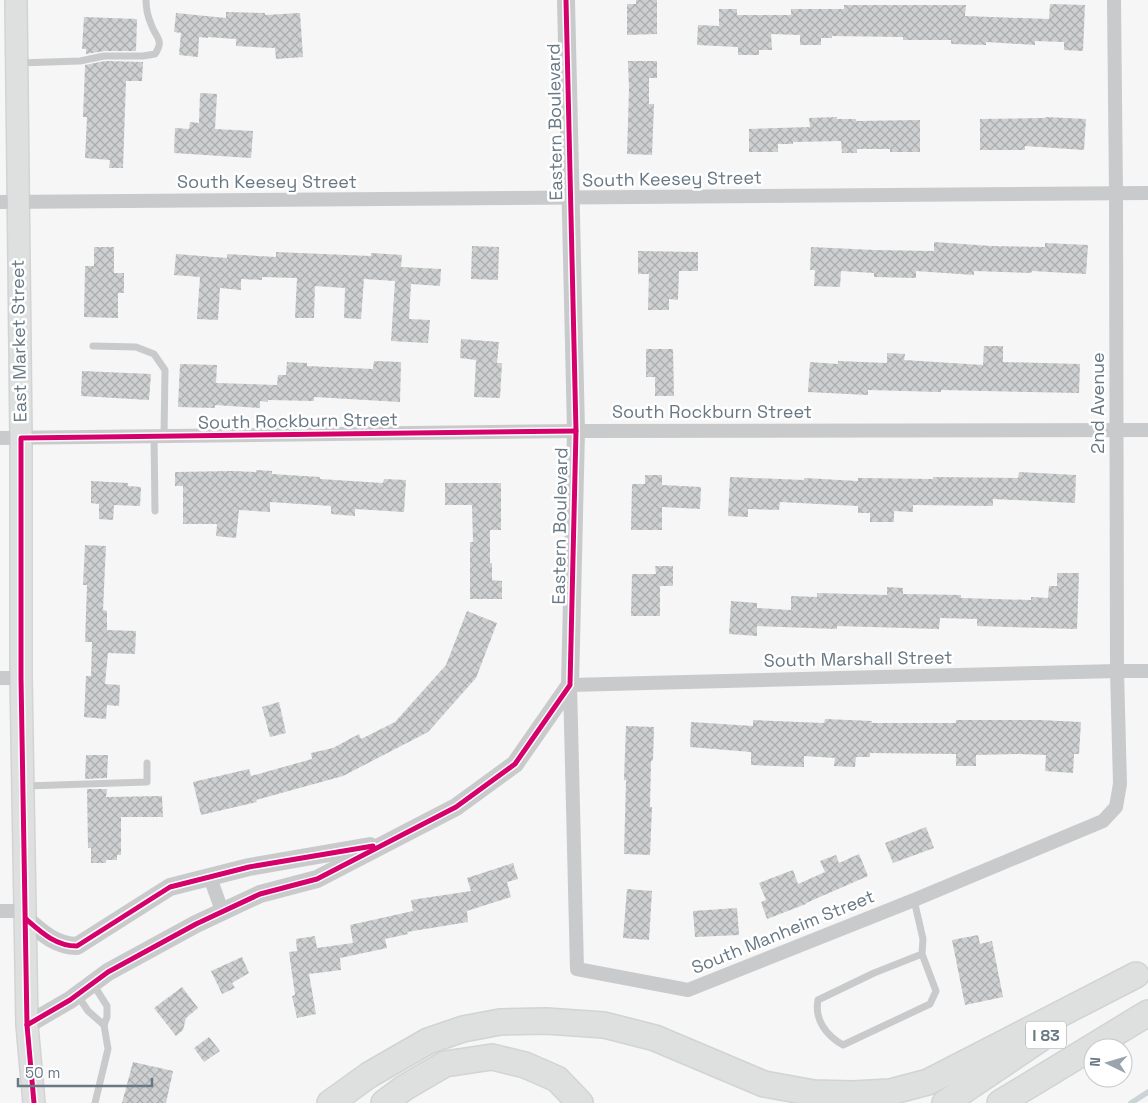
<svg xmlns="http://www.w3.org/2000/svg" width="1148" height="1103" viewBox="0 0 1148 1103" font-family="'Space Grotesk',sans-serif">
<defs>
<pattern id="building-cross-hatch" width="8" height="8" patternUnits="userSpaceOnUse" patternTransform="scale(1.25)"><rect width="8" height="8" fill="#cdcfd0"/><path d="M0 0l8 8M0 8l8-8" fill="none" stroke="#aaadae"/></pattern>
</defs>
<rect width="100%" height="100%" fill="#f6f6f6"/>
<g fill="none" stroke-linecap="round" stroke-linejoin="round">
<!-- stream -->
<polyline stroke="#ccd3d6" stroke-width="5.5" points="1131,1103 1148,1092"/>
</g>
<!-- building -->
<g fill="url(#building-cross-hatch)">
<polygon points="636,0 657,0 657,34 627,35 627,4 636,4"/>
<polygon points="1050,4 1085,5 1083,51 1064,50 1064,42 1035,41 1035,45 986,42 986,45 951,44 951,40 903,40 903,37 832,36 832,38 821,38 821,45 800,45 800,35 771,34 772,50 759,50 759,55 738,55 738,47 697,45 698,25 719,26 719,9 737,9 737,15 791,15 791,9 844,9 844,5 966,5 965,16 1049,19"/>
<polygon points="226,12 265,13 265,15 300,13 303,57 276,59 275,48 236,46 236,39 208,37 208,38 199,37 198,57 179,55 181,33 174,32 176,13 226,18"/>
<polygon points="84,17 137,19 136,51 104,51 86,54 86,49 82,49"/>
<polygon points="105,61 143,62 142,81 126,81 123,168 109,168 110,160 85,158 87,117 83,117 85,65"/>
<polygon points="628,61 657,61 657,78 649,78 649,104 654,104 652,155 627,154 629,89"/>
<polygon points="200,93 217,94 215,129 253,131 251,158 174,153 175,128 189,129 190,122 199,123"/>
<polygon points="837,117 837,119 856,119 856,121 920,120 920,152 890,152 890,149 857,149 857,153 842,153 841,141 793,142 793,144 778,144 778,152 749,152 749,129 810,127 809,118"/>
<polygon points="1045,117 1086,119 1084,150 1025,146 1025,150 980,150 980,119 1045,118"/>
<polygon points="934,242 991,246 1045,247 1045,243 1088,245 1086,274 1032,271 1031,273 974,271 974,275 916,271 916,278 874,277 874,273 841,271 840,287 814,286 815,270 810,270 811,247 874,250 934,251"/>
<polygon points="472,246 499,247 498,280 471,279"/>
<polygon points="94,247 114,247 114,273 124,273 124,293 118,293 118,318 84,317 85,266 94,266"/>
<polygon points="638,251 698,252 698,271 679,271 678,300 669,299 669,310 648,310 649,274 638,274"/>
<polygon points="276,252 371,256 371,253 402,255 401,267 441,269 440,286 411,284 409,319 430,320 428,343 391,341 395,281 364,279 361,319 344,318 345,288 315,286 314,318 295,318 297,278 262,277 262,280 241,279 241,290 220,288 218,320 197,319 200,277 174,275 176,254 227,258 227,254 276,257"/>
<polygon points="461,339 499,342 497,363 502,363 500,398 474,397 476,360 460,358"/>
<polygon points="984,346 1003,346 1003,362 1080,364 1079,393 941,390 941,392 868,390 868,395 808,392 810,362 838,364 838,361 887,363 887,353 905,354 904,360 983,365"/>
<polygon points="646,349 673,349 674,396 655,396 655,377 646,377"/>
<polygon points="374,361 401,362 400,402 314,397 314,401 268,400 268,402 260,401 260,408 215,405 215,408 178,407 180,364 217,365 216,383 277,385 278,375 286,375 287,362 307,363 307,366 373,369"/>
<polygon points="82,371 151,374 149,400 81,396"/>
<polygon points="256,470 272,471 272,474 320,477 320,479 383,483 384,479 406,480 404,512 355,509 355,516 331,514 331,506 270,502 270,512 239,510 236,538 216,536 217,524 183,524 183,486 175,486 175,472 233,471 256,472"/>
<polygon points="1019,472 1076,475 1075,503 993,499 993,506 913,505 913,512 894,511 894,522 870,522 870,513 858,513 858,506 780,502 779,510 748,509 748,517 728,516 730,477 804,480 804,478 858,481 858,478 933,479 933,477 1018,478"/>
<polygon points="645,475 662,475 662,485 701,487 700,509 662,507 662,530 631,530 632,484 645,484"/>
<polygon points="91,481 128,483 128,486 141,487 140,506 114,505 113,520 99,519 99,504 91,503"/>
<polygon points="445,483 501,483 501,530 490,530 490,563 492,563 492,580 502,581 502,599 470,599 470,542 473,542 472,505 445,505"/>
<polygon points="85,545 106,546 103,610 107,611 107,630 136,631 135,654 108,653 105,684 120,685 119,706 107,705 106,719 84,717 86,676 91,676 92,642 85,642 87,585 83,585"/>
<polygon points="655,566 673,566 673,586 660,586 660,616 631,616 632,574 656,574"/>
<polygon points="1057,573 1079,573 1077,629 977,626 977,619 940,618 939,629 837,626 837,629 757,626 757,636 729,634 731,601 757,603 757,608 791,610 791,596 817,597 817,593 887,595 887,587 903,588 903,594 961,595 961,598 1031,600 1031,597 1048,598 1049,586 1057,586"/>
<polygon points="467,611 497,623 476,678 428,732 343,776 256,800 257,802 201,815 193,782 249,769 251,776 312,759 311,753 333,748 359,734 361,739 395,722 446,665"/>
<polygon points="279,702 286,733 270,737 262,707"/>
<polygon points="825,719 872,721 871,723 956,723 956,720 1040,720 1081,722 1079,754 1074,754 1073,773 1045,771 1046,755 1017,754 976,755 976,766 956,766 956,754 870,753 870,757 856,757 855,767 834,766 835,758 804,756 804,767 751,765 751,752 690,747 691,722 753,726 753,720 824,723"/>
<polygon points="626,726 654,727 653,760 651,761 650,807 652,807 650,855 624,854 626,780 624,780"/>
<polygon points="86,755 108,755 107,778 85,779"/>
<polygon points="87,789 107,789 106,797 162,796 163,817 121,817 121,855 117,855 117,860 106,860 106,863 91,863 91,848 88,848"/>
<polygon points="926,827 934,848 893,863 885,843"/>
<polygon points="859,854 868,876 806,903 806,904 767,919 761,902 766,900 759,883 793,870 798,884 825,872 820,861 836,855 839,863"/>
<polygon points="513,863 518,879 507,882 511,897 467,911 468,922 407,932 408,934 385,939 387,948 340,958 341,970 309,974 316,1014 297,1018 292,996 295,995 289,952 297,951 296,939 315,936 317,948 353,943 350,925 413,911 411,900 471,891 467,878"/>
<polygon points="627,889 652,891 649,940 623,938"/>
<polygon points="737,908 739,935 695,937 693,911"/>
<polygon points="978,935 980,944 992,941 1003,997 965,1005 952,940"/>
<polygon points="242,957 249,973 232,983 235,988 222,994 211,971"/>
<polygon points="182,987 198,1008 186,1018 183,1030 176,1036 154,1008"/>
<polygon points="209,1037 220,1051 204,1062 194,1048"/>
<polygon points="133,1062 173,1071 166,1103 122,1103"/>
</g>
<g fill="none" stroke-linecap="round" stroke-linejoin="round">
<defs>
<polyline id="primary" points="16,0 21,438 21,678 27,1025 34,1103"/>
<g id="motorway">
<polyline points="330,1103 369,1075 428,1041 463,1029 500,1022 546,1021 604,1025 655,1038 764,1084 814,1093 853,1094 890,1092 928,1082 1136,975"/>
<polyline points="384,1103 404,1088 445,1064 492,1057 525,1065 557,1079 580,1103"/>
<polyline points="945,1103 1040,1039"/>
<polyline points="1000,1103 1148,1013"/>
</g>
</defs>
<!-- primary casing -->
<use href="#primary" stroke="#d2d3d4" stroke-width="24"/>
<!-- motorway casing -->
<use href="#motorway" stroke="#d2d3d3" stroke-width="28"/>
<!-- service -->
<g stroke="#c9cacb" stroke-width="7">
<path d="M 19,63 L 80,61 L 104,56 L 143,56 L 155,54 C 165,40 155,37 151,24 C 148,17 146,8 146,0"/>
<polyline points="93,346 136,347 154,354 165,370 164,436"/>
<polyline points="154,436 155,511"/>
<polyline points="26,786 147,782 147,763"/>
<path d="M 914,900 L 923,939 L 922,954 L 936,991 L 930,1004 L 843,1045 C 827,1036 814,1020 818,1000 L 874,973 L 922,954"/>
<polyline points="93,984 107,1006 107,1017 104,1025 108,1049 95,1103"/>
<polyline points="78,996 88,1011 104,1025"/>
</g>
<!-- minor -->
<g stroke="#c9cacb" stroke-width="14">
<polyline points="1114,0 1116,193 1117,671 1120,784 1116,807 1103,821 914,900 688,990 577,969 570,685 1117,671 1148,671"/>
<polyline points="0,202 1148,193"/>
<polyline points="0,438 576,431 1148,430"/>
<polyline points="0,678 21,678"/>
<polyline points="210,877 222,911"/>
<polyline points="0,911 26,911"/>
</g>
<!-- tertiary -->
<g stroke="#c9cacb" stroke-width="18">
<path d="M 26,919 C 42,933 56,946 77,946 L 170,887 L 249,867 L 370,846"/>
<polyline points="27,1025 70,1000 108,972 196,924 260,894 317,879 456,807 515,764 570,685 576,431 566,0"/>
</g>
<!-- primary -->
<use href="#primary" stroke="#dedfdf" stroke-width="21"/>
<!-- motorway -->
<use href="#motorway" stroke="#dedfdf" stroke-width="25"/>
<defs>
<g id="cycleway">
<path d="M 26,919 C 42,933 56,946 77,946 L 170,887 L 249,867 L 373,846"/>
<polyline points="27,1025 70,1000 108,972 196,924 260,894 317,879 456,807 515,764 570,685 576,431 566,0"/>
<polyline points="34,1103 27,1025 21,678 21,438 576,431"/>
</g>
</defs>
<!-- cycleway casing -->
<use href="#cycleway" stroke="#fff" stroke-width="8"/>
<!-- cycleway -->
<use href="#cycleway" stroke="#d6006c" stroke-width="5"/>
</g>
<g text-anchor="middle" stroke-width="5" stroke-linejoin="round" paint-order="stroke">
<!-- shield labels -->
<rect fill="#fff" stroke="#95a0a9" stroke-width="1" x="1026" y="1021.5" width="40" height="27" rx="4"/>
<g font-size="16" font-weight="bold" fill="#687884">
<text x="1046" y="1041">I 83</text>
</g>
<!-- street labels -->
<g font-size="18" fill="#687884" stroke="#fff">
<text transform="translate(555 122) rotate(-91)" y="6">Eastern Boulevard</text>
<text transform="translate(672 179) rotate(-1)" y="6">South Keesey Street</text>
<text x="267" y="188">South Keesey Street</text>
<text transform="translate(19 341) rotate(-91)" y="6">East Market Street</text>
<text transform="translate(1098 403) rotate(-90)" y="6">2nd Avenue</text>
<text x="712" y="418">South Rockburn Street</text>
<text transform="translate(298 421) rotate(-1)" y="6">South Rockburn Street</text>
<text transform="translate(560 526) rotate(-89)" y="6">Eastern Boulevard</text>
<text transform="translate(858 659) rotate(-1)" y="6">South Marshall Street</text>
<text transform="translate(783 932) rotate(-22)" y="6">South Manheim Street</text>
</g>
</g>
<!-- north arrow -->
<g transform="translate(1108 1063) rotate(275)"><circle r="24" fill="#ffffff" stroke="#c3c9ce"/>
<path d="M0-4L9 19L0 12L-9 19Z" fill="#9aa4ac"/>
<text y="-8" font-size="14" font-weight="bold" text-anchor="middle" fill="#687884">N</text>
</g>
<!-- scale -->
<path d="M18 1078v8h134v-8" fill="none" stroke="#687884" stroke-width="2.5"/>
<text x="25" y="1078" font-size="15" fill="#687884" stroke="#ffffff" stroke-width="4" paint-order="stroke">50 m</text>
</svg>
